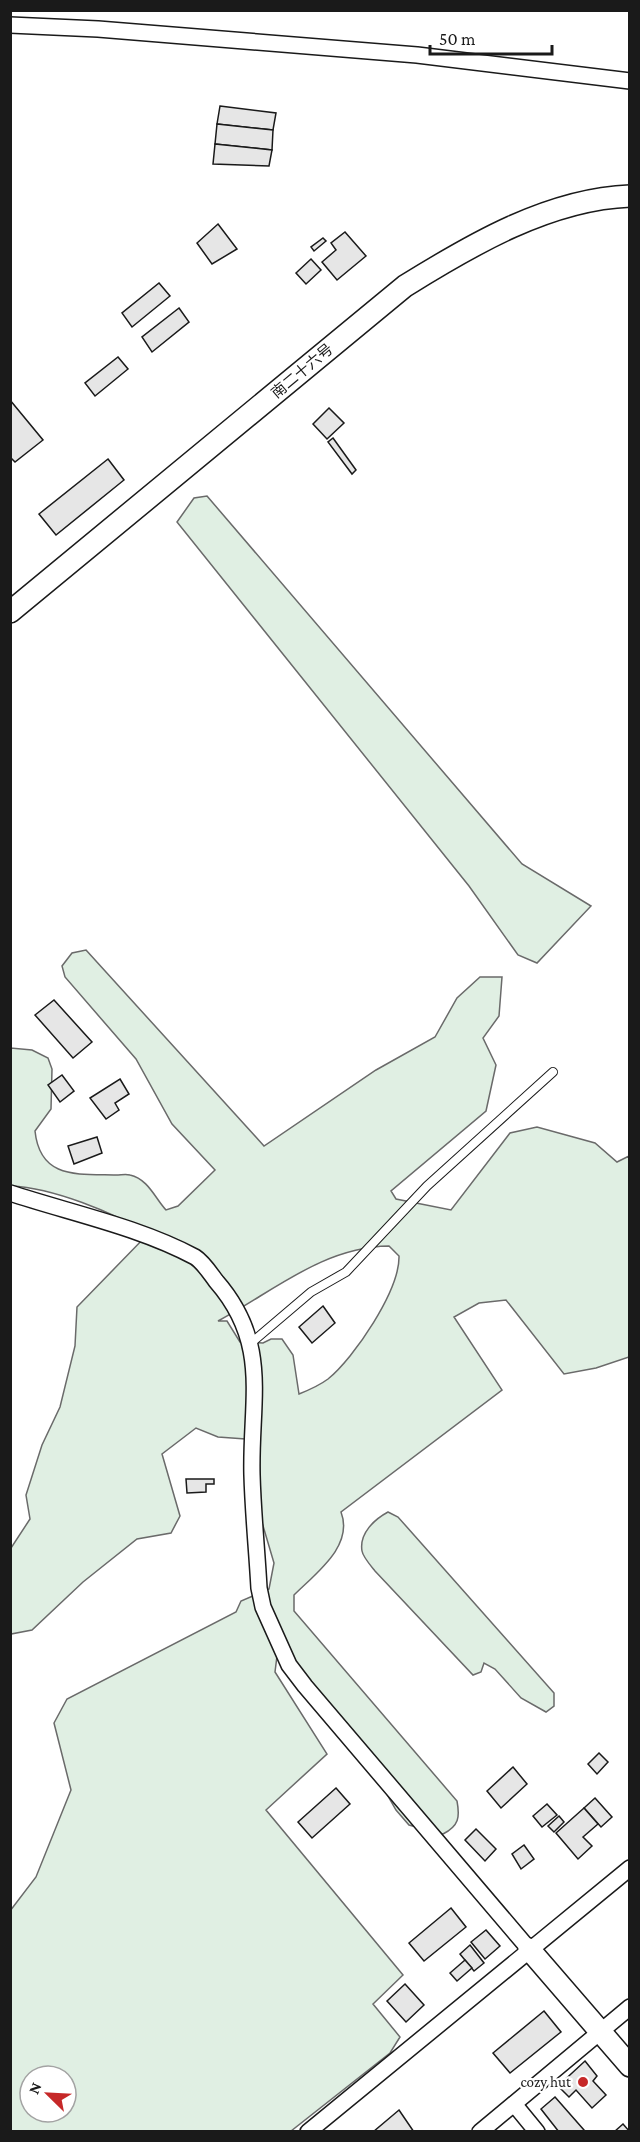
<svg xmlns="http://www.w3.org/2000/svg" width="640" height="2142" viewBox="0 0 640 2142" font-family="'Crimson Pro','Noto Sans JP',serif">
<rect width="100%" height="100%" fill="#fff"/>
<!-- green -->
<g fill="#e0efe3" stroke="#6a6a6a" stroke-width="1.5" fill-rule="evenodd">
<polygon points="207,496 522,864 591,906 537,963 518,955 469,886 177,522 194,498"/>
<path d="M 86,950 L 264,1146 L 376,1070 L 435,1037 L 457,998 L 480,977 L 502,977 L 499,1016 L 483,1038 L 496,1065 L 486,1111 L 391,1191 L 396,1199 L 451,1210 L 510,1133 L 537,1127 L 595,1143 L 617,1162 L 629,1156 L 629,1357 L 596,1368 L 564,1374 L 506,1300 L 479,1303 L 454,1317 L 502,1390 L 341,1512 C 354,1546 316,1573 294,1595 L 294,1611 L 457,1801 C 460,1817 459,1826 443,1834 L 409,1825 L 396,1810 L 348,1726 L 277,1656 L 275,1672 L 327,1754 L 266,1810 L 403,1975 L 373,2004 L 400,2037 L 390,2053 L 291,2131 L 11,2131 L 10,1911 L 36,1877 L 71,1790 L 54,1723 L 67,1699 L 236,1612 L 241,1601 L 269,1589 L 274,1563 L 261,1519 L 259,1440 L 218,1437 L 196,1428 L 162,1454 L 180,1516 L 171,1533 L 137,1539 L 83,1582 L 32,1630 L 11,1634 L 11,1548 L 30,1519 L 26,1495 L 42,1445 L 60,1407 L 75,1346 L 77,1307 L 148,1234 C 113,1212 53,1188 11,1186 L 11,1048 L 32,1050 L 48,1058 L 52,1069 L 51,1109 L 35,1131 C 40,1179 77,1174 116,1175 C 121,1175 126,1174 130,1175 C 148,1179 155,1198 166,1210 L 178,1206 L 215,1170 L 172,1124 L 136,1059 L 65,977 L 62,966 L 72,953 ZM 389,1246 L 399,1256 C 400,1290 354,1358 328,1379 C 320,1385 309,1390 299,1394 L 293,1355 L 282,1339 L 271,1339 L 263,1343 L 240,1342 L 227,1321 L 218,1321 C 274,1291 323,1247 389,1246 ZM 30,2076 L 66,2076 L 66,2112 L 30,2112 Z"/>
<path d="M 388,1512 L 398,1517 L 554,1693 L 554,1706 L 546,1712 L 521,1698 L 495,1669 L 484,1663 L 481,1672 L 473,1675 L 375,1571 C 371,1566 363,1557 362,1551 C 359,1533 375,1519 388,1512 Z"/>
</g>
<!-- building -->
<g fill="#e6e6e6" stroke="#1a1a1a" stroke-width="1.5">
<polygon points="220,106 276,113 273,130 217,124"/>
<polygon points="217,124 273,130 272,150 215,144"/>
<polygon points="215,144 272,150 269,166 213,164"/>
<polygon points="218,224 237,249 212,264 197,243"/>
<polygon points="345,232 366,256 337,280 322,262 336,250 331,243"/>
<polygon points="323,238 326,241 314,251 311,247"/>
<polygon points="311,259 321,270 306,284 296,273"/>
<polygon points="159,283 170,296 132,327 122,313"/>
<polygon points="179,308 189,322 152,352 142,337"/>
<polygon points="118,357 128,369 95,396 85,383"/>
<polygon points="10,400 43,440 15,462 10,457"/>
<polygon points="329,408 344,423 327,439 313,424"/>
<polygon points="333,438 356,470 352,474 328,442"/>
<polygon points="108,459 124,480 56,535 39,514"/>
<polygon points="54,1000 92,1042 73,1058 35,1015"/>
<polygon points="62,1075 74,1091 60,1102 48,1085"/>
<polygon points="120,1079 129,1094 115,1103 119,1110 106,1119 90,1098"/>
<polygon points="97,1137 102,1153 74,1164 68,1146"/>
<polygon points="323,1306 335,1323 312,1343 299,1327"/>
<polygon points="186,1479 214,1479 214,1484 206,1484 206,1492 187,1493"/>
<polygon points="599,1753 608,1762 597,1774 588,1764"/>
<polygon points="513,1767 527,1784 501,1808 487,1791"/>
<polygon points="336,1788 350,1804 312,1838 298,1822"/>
<polygon points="595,1798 612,1817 601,1827 584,1808"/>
<polygon points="547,1804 557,1815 542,1827 533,1816"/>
<polygon points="584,1808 598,1824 583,1837 592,1846 578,1859 556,1833"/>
<polygon points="559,1816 564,1822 554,1832 548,1826"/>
<polygon points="476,1829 496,1849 485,1861 465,1840"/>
<polygon points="524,1845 534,1859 521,1869 512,1854"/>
<polygon points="451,1908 466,1927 424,1961 409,1943"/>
<polygon points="486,1930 500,1946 485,1959 471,1942"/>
<polygon points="470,1945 484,1963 474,1971 460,1954"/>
<polygon points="465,1960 472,1968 457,1981 450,1973"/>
<polygon points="405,1984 424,2005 406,2022 387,2001"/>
<polygon points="544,2011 561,2032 510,2073 493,2053"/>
<polygon points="585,2061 597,2076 593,2081 606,2095 592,2108 576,2090 569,2097 558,2086"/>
<polygon points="555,2097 584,2130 582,2132 559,2132 541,2109"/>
<polygon points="399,2110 414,2132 373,2132"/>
<polygon points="623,2124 630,2132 614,2132"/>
</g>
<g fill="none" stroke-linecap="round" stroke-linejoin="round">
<defs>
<polyline id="lane" points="251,1343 311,1292 346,1272 427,1186 553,1072"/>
<g id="street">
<polyline points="10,25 98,29 417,55 630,81"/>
<path d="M 10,1193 C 71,1213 139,1227 195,1257 C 203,1262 210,1273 216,1281 C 271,1344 250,1400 252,1475 C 253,1513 257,1551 259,1588 L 263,1607 L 289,1665 L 305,1686 L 529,1949"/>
<polyline points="514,2104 537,2132"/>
<polyline points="308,2132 630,1868"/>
<polyline points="480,2132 630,2007"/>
</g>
<g id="secondary">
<path d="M 10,612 L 405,286 C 471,245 549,199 630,196"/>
<polyline points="529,1949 630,2066"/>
</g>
</defs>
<!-- lane casing -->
<use href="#lane" stroke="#1a1a1a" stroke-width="10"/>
<!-- street casing -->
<use href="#street" stroke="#1a1a1a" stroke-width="18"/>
<!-- secondary casing -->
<use href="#secondary" stroke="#1a1a1a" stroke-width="24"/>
<!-- lane -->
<use href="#lane" stroke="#fff" stroke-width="8"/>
<!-- street -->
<use href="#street" stroke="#fff" stroke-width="15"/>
<!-- secondary -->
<use href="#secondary" stroke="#fff" stroke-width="21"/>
</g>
<!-- markers -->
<circle fill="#c62828" stroke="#fff" stroke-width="2" cx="583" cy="2082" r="6"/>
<g text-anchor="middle" stroke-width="4.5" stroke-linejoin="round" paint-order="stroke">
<!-- street labels -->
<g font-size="15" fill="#1a1a1a" stroke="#fff">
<text transform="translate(302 371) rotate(-40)" y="5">南二十六号</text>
</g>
<!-- poi labels -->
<g font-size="15" fill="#1a1a1a" stroke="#fff" text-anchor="end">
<text x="571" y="2087">cozy hut</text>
</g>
</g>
<!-- border -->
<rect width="640" height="2142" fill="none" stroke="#1a1a1a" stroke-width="24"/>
<!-- north arrow -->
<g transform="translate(48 2094) rotate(294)"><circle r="28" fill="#ffffff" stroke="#a3a3a3" stroke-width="1.5"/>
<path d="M0-4.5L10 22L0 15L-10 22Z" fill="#c62828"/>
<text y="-9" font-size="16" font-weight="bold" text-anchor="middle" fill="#1a1a1a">N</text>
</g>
<!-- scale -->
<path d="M430 45v9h122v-9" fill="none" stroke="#1a1a1a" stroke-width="3"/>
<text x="439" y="45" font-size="18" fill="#1a1a1a" stroke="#ffffff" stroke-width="4.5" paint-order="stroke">50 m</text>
</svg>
